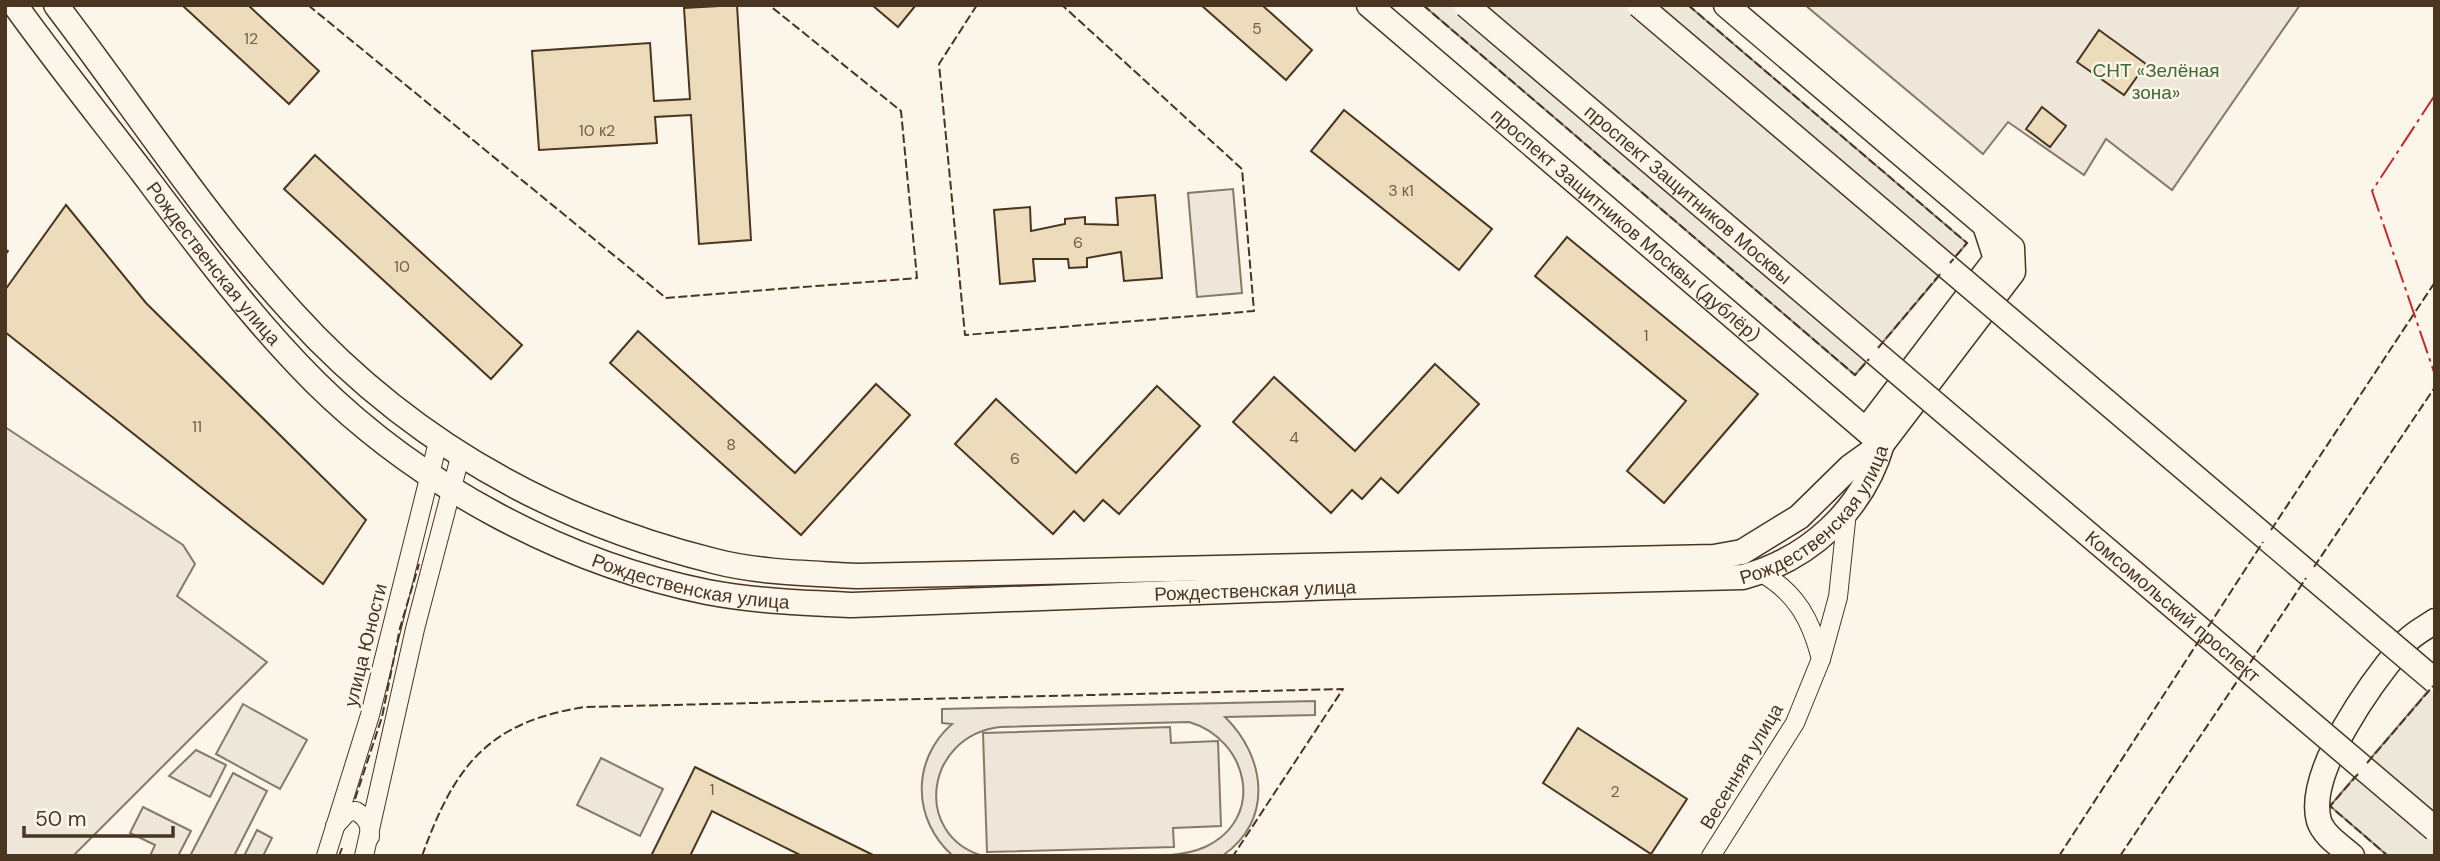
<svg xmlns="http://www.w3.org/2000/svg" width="2440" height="861" viewBox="0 0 2440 861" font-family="'DM Sans',sans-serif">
<rect width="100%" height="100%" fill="#fbf6e9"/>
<!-- green -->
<g fill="#ede6d9" stroke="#887966" stroke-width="2">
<polygon points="1805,5 2300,5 2172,190 2106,139 2084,175 2008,122 1983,154"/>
<polygon points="1233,189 1242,293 1197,297 1188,193"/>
<polygon points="5,427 183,545 195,564 177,596 267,662 73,856 5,856"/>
<path d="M 1315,701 L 1315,715 L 1225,717 C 1266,757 1274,821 1222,856 L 1104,856 C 1135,855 1176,860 1205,847 C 1267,818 1248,739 1189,722 L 1000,727 C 925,736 912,835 983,856 L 953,856 C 912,820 911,760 952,724 L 942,723 L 942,709 Z"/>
<polygon points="1170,727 1171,743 1218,741 1221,826 1173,828 1174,847 987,852 983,733"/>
<polygon points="196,750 226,765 210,797 169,776"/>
<polygon points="601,758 663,789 640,836 577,805"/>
<polygon points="233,773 267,791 234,856 190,856"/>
<polygon points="143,807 191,831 178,856 150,856 155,845 130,833"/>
</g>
<!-- parking -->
<g fill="#ede7d9" stroke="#887966" stroke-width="2">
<polygon points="1423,5 1688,5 1967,243 1855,375"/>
<polygon points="2435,683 2435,856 2388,856 2330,806"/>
<polygon points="243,704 307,740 280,789 216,754"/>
<polygon points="257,830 272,838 263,856 244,856"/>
</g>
<!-- building -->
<g fill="#ecdcbc" stroke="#4a3520" stroke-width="2">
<polygon points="182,5 248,5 319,71 289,104"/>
<polygon points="737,5 751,240 699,244 691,115 655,117 657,143 539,150 532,51 650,43 654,101 690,99 684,8"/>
<polygon points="872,5 916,5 898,27"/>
<polygon points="1201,5 1262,5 1312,50 1286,80"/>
<polygon points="2099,30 2146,64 2124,95 2077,62"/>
<polygon points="2042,107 2066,126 2050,147 2026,129"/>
<polygon points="1344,110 1492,229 1459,270 1311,151"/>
<polygon points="315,155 522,345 491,379 284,189"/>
<polygon points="1155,195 1162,278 1124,281 1121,252 1087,258 1087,267 1069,268 1068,259 1033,259 1035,281 1000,284 994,210 1030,207 1031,231 1065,224 1065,219 1085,217 1085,224 1118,225 1116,198"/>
<polygon points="66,205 146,303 366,520 323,584 5,332 5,290"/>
<polygon points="1567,237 1758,394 1664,503 1627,471 1686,401 1535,276"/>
<polygon points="638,331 795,473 876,384 910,415 801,535 610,363"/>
<polygon points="1435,364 1479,404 1398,493 1381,478 1362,499 1352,490 1331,513 1233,422 1274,377 1355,451"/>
<polygon points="1157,386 1200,426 1119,514 1103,500 1084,521 1074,511 1053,534 955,444 996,399 1076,473"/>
<polygon points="1578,728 1687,799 1651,854 1543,783"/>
<polygon points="695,767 875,856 802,856 712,811 690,856 651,856"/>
</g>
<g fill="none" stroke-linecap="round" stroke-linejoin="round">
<defs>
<g id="street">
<path d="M 1760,572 C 1797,593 1811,620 1821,659"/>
<path d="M 335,826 L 348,812 L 356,811 C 367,818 370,824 370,837"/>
<polyline points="326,856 370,715 438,442"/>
<polyline points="364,856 415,629 460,457"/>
<polyline points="1711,856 1795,723 1821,659 1838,597 1847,512"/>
</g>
<g id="secondary">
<path id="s1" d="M 15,5 C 56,62 100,117 143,173 C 197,245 251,318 315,382 C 419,485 563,563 707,592 C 754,601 804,603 852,605 L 1335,587 L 1743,577 C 1809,559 1863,510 1882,444"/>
<path d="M 56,5 C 134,107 205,217 292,312 C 407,439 549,520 714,561 C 760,573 810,573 857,576 L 1714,557 L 1742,552 L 1799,517 L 1850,467 L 1882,444 L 2013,272 L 2012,248 L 1726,5"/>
<path id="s2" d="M 1369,5 L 1882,444"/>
<polyline points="1866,430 1996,259 1986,228"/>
<path d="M 2352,856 C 2341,846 2324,836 2319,821 C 2305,772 2374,679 2404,644 C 2412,634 2425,628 2435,621"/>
</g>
</defs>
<!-- street casing -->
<use href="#street" stroke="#4a3520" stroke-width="20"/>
<!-- secondary casing -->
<use href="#secondary" stroke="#4a3520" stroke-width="27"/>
<!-- street -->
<use href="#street" stroke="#fbf6e9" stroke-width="18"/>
<!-- secondary -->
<use href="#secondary" stroke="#fbf6e9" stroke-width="24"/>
<defs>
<g id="secondary-bridge">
<path id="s3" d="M 1466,5 L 2435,829"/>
<polyline points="1639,5 2435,681"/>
</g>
</defs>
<!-- secondary-bridge casing -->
<use href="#secondary-bridge" stroke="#4a3520" stroke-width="27" stroke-linecap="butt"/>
<!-- secondary-bridge -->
<use href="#secondary-bridge" stroke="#fbf6e9" stroke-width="24"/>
<!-- fence -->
<g stroke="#4a3520" stroke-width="2" stroke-dasharray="9 3.5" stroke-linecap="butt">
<polyline points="308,5 666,298 917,278 901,111 769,5"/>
<polyline points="977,5 939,64 965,335 1254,311 1242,169 1062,5"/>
<polyline points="1423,5 1855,375 1869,359"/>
<polyline points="1688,5 1967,243 1950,263"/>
<polyline points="5,250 8,251 5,255"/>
<polyline points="1878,348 1941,273"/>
<polyline points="2271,530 2435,282"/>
<polyline points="2314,567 2435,387"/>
<polyline points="2208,627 2263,542"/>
<polyline points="2250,663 2306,578"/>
<polyline points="2367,763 2433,686"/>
<polyline points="2358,774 2330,806 2388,856"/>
<polyline points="355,799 382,717 400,628 419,564"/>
<polyline points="339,856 342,848"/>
<path d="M 422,856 C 454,767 487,722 585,707 L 1343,689 L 1233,856"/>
<polyline points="2059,856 2200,639"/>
<polyline points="2120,856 2242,674"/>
</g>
<!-- power -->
<polyline stroke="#c62828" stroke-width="2" stroke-dasharray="24 5 3.5 5" stroke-linecap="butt" points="2435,95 2372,191 2435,375"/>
</g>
<g text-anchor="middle" stroke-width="5" stroke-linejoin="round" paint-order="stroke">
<!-- number labels -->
<g font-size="16" fill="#725f47">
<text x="1257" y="34">5</text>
<text x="251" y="44">12</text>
<text x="597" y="136">10 к2</text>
<text x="1401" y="196">3 к1</text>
<text x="1078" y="248">6</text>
<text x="402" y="272">10</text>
<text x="1646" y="341">1</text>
<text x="197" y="432">11</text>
<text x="1294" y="443">4</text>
<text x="731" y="450">8</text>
<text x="1015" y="464">6</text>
<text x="712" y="795">1</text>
<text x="1615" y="797">2</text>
</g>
<!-- park labels -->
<g font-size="19" fill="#436837" stroke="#fbf6e9">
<text x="2156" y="77">СНТ «Зелёная<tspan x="2156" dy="22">зона»</tspan></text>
</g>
<!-- street labels -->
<g font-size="19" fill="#4a3520" stroke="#fbf6e9">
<text dy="7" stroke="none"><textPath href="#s3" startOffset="292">проспект Защитников Москвы</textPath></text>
<text dy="7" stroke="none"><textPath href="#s2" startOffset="338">проспект Защитников Москвы (дублёр)</textPath></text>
<text dy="7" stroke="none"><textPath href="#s1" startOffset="326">Рождественская улица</textPath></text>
<text dy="7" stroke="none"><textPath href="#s1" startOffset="2068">Рождественская улица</textPath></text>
<text dy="7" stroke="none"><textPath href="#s1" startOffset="915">Рождественская улица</textPath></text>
<text dy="7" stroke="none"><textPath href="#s1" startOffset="1482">Рождественская улица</textPath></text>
<text dy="7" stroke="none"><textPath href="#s3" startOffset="928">Комсомольский проспект</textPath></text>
<text transform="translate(365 645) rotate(-76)" y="7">улица Юности</text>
<text transform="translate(1741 766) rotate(-59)" y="7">Весенняя улица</text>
</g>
</g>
<!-- border -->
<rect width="2440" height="861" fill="none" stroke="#4a3520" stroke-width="14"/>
<!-- scale -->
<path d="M24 826v10h149v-10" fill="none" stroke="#4a3520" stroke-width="3.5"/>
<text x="35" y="826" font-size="21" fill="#4a3520" stroke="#fbf6e9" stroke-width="5" paint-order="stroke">50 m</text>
</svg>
